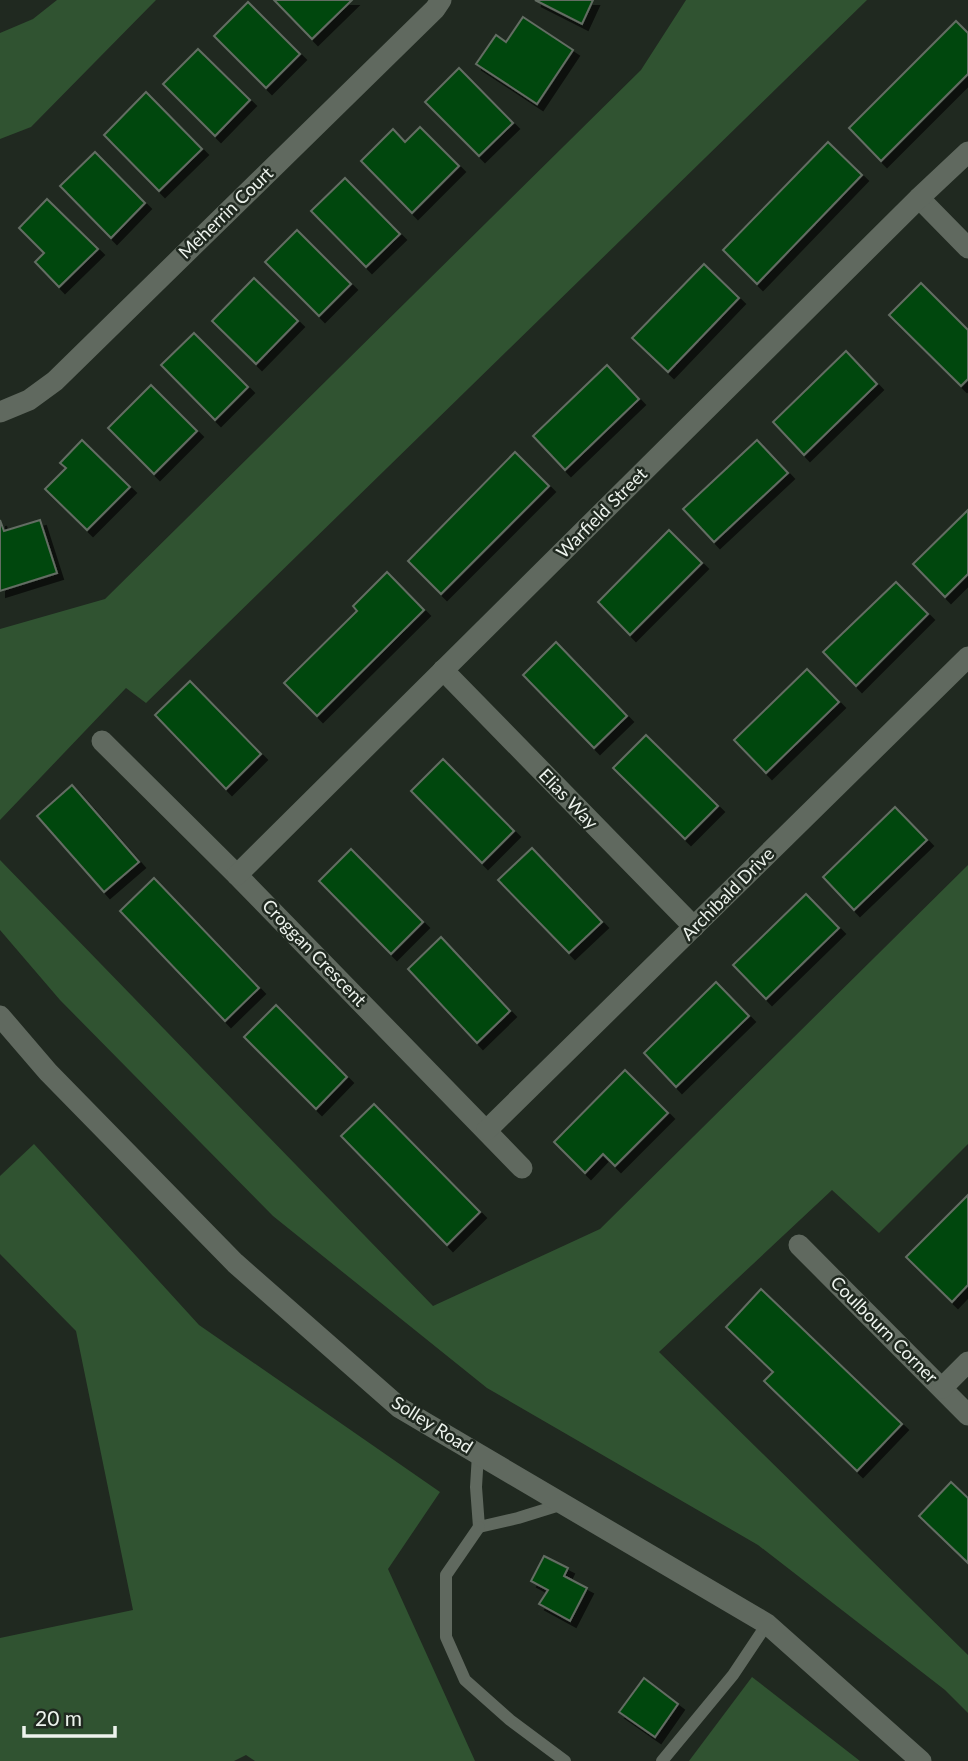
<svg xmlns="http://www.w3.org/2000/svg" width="968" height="1761" viewBox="0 0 968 1761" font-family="Lato,sans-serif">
<defs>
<filter id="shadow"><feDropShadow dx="6" dy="6" stdDeviation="0" flood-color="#0009"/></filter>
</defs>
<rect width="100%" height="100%" fill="#202920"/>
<!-- green -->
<g fill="#305331">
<polygon points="57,0 156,0 31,127 0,139 0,33 33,19"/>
<polygon points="686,0 867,0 146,703 126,688 0,820 0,629 105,599 641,70"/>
<polygon points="0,860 433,1306 600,1229 968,865 968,1144 879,1233 832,1190 659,1352 968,1655 968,1713 945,1690 758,1545 487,1388 273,1216 60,1000 0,930"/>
<polygon points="34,1144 199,1325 440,1492 388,1569 475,1761 255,1761 246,1755 234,1761 0,1761 0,1638 133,1610 76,1331 0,1254 0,1176"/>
<polygon points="752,1677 860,1761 689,1761"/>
</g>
<!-- building -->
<g fill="#03460e" stroke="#636d63" stroke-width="2" filter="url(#shadow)">
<polygon points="274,0 352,0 312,39"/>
<polygon points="535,0 593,0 582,24"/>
<polygon points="248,2 300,54 266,88 214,36"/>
<polygon points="523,17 573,50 537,104 476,64 496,35 506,42"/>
<polygon points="956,21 968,33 968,74 881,161 849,128"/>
<polygon points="198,49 250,100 215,136 163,84"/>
<polygon points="459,68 513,123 479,156 425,102"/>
<polygon points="146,92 202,149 159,191 104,135"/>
<polygon points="420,127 459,166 412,213 361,161 393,129 405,142"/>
<polygon points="828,142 862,175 757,284 723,250"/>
<polygon points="95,152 145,203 111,238 60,186"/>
<polygon points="345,178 400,234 366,267 311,211"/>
<polygon points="47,199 98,249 59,287 35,262 44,253 19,228"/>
<polygon points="297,230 351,284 319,316 265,262"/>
<polygon points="704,264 739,298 668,372 632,338"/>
<polygon points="254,278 298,321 256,364 212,321"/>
<polygon points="921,283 968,330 968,379 961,386 889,315"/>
<polygon points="194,333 248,387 215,420 161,365"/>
<polygon points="846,351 877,384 804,455 773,422"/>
<polygon points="607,365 639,399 565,470 533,436"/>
<polygon points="151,385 197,431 154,474 108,428"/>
<polygon points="82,440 130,487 87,530 45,489 66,468 60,463"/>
<polygon points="757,440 788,473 714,542 683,509"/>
<polygon points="515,452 549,486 441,594 408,561"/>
<polygon points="968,510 968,574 945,597 913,564"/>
<polygon points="0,520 4,531 40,520 57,573 0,591"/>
<polygon points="669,530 702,563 630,635 598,602"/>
<polygon points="387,572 424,610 317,716 284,683 357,611 353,606"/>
<polygon points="896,582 928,614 856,686 823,652"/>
<polygon points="556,642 627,716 594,748 523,675"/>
<polygon points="807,669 839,702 766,773 734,740"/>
<polygon points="190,681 261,754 226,789 155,715"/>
<polygon points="646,735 718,806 685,839 613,768"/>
<polygon points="443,759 514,831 482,863 411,791"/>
<polygon points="72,785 139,862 104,892 37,816"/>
<polygon points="895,807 927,840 854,910 823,877"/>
<polygon points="532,848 602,922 569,953 498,880"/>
<polygon points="351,849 423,922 391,954 319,881"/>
<polygon points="154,878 259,988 225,1021 120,911"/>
<polygon points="806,894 839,928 766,999 733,965"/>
<polygon points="441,937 510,1011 477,1043 408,969"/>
<polygon points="716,982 749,1016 676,1087 644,1053"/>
<polygon points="276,1005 347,1077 316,1109 244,1037"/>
<polygon points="625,1070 668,1113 615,1166 603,1154 585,1173 554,1142"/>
<polygon points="374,1104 480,1212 447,1245 341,1136"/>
<polygon points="968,1195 968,1285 952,1302 906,1257"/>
<polygon points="761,1289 902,1424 857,1471 764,1381 773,1372 726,1327"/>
<polygon points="951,1482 968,1498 968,1563 919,1516"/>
<polygon points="544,1556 568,1568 564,1576 587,1588 570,1621 539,1604 548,1590 531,1581"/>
<polygon points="644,1678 678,1704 655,1737 619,1712"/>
</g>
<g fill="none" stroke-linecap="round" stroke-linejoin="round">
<!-- lane -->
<g stroke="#60695f" stroke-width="12">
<polyline points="478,1454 476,1487 479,1527 518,1518 563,1504"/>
<polyline points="479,1527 446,1575 446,1637 465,1680 510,1720 565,1761"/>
<polyline points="662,1761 733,1675 767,1624"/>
</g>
<!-- street -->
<g stroke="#60695f" stroke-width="21">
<polyline points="919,198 968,248"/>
<polyline points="0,412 29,400 55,381 435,9 441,0"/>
<polyline points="443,670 694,927"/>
<polyline points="102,741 237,875 522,1168"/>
<polyline points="237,875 919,198 968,152"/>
<polyline points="487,1130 968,657"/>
<polyline points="799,1245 968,1415"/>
<polyline points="942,1388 968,1362"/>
</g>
<!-- secondary -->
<polyline stroke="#60695f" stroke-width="21" points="0,1016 48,1072 235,1263 400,1408 767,1624 921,1761"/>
</g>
<g text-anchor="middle" stroke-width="5" stroke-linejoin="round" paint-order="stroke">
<!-- street labels -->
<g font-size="18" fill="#edf3ed" stroke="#202920">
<text transform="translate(226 213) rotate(-44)" y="6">Meherrin Court</text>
<text transform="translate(602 513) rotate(-45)" y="6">Warfield Street</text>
<text transform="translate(568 799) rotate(46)" y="6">Elias Way</text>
<text transform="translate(728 894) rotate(-45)" y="6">Archibald Drive</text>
<text transform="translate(314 953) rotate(46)" y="6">Croggan Crescent</text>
<text transform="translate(884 1330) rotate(45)" y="6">Coulbourn Corner</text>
<text transform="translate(432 1425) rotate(32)" y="6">Solley Road</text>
</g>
</g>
<!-- scale -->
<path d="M24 1726v10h91v-10" fill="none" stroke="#edf3ed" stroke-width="3.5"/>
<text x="35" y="1726" font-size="21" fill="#edf3ed" stroke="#202920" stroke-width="5" paint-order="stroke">20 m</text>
</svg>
